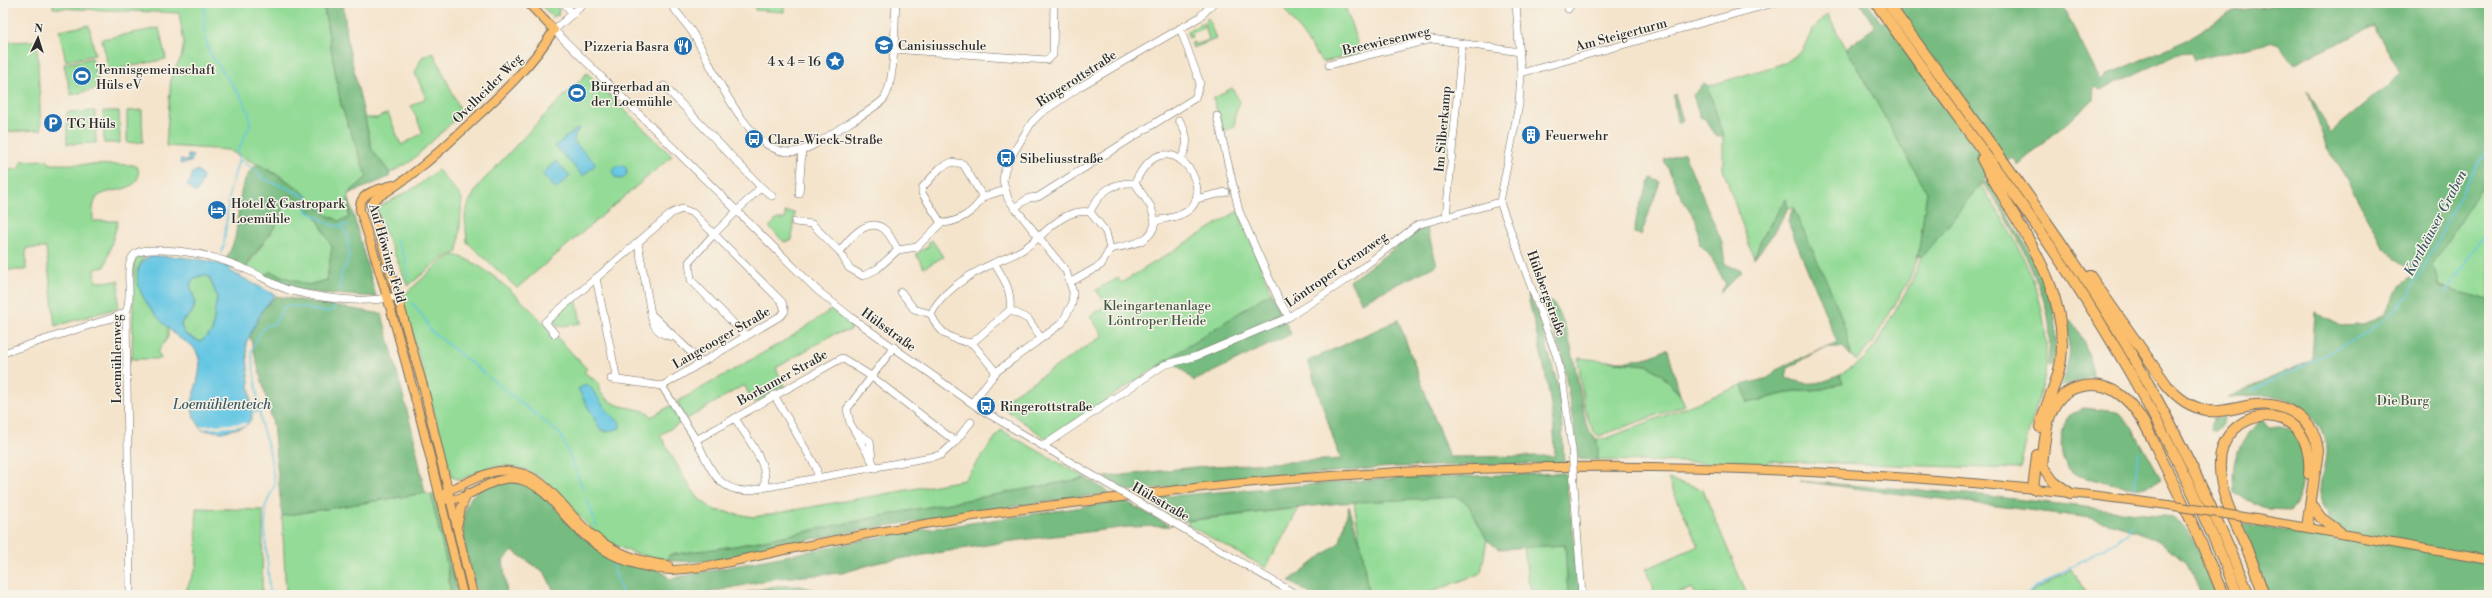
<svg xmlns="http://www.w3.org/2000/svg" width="2492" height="598" viewBox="0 0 2492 598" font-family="'Libre Bodoni',serif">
<rect width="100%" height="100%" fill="#f7f3e8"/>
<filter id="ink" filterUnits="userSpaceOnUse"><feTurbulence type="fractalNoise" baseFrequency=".025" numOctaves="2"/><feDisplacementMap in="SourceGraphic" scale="8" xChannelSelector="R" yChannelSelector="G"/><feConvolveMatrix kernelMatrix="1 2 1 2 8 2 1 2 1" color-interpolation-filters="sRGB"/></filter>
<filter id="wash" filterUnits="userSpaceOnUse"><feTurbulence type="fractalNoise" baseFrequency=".012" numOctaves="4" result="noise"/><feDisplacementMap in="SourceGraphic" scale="16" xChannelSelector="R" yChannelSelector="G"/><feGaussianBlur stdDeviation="0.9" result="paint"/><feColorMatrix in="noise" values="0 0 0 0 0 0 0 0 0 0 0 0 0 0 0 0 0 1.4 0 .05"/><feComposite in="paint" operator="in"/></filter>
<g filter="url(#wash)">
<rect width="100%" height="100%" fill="#f5e4cc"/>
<!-- green -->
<g fill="#93db96" stroke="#5f8360">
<polygon points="53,3 323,3 341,105 367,177 348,194 349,218 339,221 327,215 316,203 281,176 228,150 166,146 171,75 181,58 184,43 179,13 53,8"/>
<polygon points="540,3 555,3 559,9 558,15 552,17"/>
<polygon points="755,3 784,3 784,12 755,10"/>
<polygon points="1280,3 1344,3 1361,54 1322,62"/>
<path d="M 1827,14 L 1927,192 L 1918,256 L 1909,280 L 1873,342 L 1856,361 C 1848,353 1848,340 1844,330 C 1829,289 1810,249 1793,208 L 1788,208 L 1786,200 L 1762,237 L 1754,259 L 1723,169 L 1723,136 L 1708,86 L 1785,63 L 1802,51 L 1813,29 Z"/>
<polygon points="1208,18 1216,39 1193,48 1191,43 1194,42 1195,45 1209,40 1204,22"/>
<polygon points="1202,23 1204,28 1191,33 1192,37 1189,38 1187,32"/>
<polygon points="89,25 95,55 66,61 59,31"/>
<polygon points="159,28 166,59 109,71 102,39"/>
<polygon points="37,41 41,130 3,132 3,42"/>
<polygon points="433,52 462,113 410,162 390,173 372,150 365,118 377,118 388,113 401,145 423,133 411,106 426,98 415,73 422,57"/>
<polygon points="92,58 100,88 71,95 64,64"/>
<polygon points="587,73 672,156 517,288 467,242 465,216 469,202 479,185 540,120"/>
<polygon points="1232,88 1240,102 1235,115 1235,126 1224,132 1213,99"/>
<polygon points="142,110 143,142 127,143 127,111"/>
<polygon points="95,111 96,143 67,144 67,112"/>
<polygon points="103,111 119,111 120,143 104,143"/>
<path d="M 47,160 L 50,164 L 134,165 L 138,168 C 144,196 103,186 96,199 C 92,205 93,215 93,221 L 118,221 L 105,267 L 95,269 L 96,282 L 119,281 L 118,308 L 55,326 L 46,248 L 26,248 L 26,270 L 3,270 L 3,170 L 20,169 L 21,161 Z"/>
<polygon points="438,170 462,198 458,252 442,258 408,286 376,211 379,207 416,187"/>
<polygon points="2489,180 2489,300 2439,287 2432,263 2485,182"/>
<path d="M 1980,184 C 2014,234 2047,289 2046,351 C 2046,358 2047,365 2045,372 C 2038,405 2026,436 2020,469 L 1769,461 L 1767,464 L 1598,460 L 1596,439 L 1605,439 L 1742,385 L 1748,403 L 1795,391 L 1823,389 L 1843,383 L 1840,375 L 1864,359 L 1876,344 L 1912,281 L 1921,257 Z"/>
<polygon points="288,195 293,196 317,218 332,247 327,280 308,285 270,272 262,277 245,269 279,221"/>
<polygon points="1238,211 1271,292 1047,439 1002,407 1011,396 1103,336 1090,316 1107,305 1096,290 1118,278 1121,283"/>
<polygon points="785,212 795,213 792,240 784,242 769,227 777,219 785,219"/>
<polygon points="932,240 943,257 924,268 916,254 929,246 928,243"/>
<polygon points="145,255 137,270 163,322 168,328 168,337 158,352 161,359 132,359 134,262 140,256"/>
<path d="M 454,255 C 494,263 557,338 587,369 L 584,372 L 600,384 L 599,390 C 611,409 629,406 648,412 L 651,417 L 672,405 L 682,422 L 660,435 L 686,481 L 699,499 L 714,510 L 754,517 L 964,480 L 1001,430 L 1086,478 L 912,510 L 735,546 L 669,555 L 668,560 C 643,557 618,550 598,534 C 564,507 549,464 499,466 C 487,466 470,476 459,480 L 452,477 L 402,297 L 443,260 Z"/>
<path d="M 203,275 L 209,277 L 217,296 L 212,333 L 200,342 L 185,334 L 181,326 L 182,321 C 198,312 196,301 190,286 L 193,279 Z"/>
<path d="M 576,298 L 581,323 L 556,327 C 553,313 567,306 576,298 Z"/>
<polygon points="832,309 852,325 849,331 834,334 776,368 784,386 754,403 744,385 687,419 677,402 791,337"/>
<path d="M 1578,358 L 1647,365 L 1661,374 L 1680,395 L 1685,405 L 1599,436 C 1583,427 1581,376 1578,358 Z"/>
<polygon points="1668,479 1703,490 1747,595 1696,595 1692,588 1673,595 1655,595 1646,569 1698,546"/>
<polygon points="425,493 431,495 447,565 451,595 286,595 282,516"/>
<polygon points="1457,497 1468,504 1487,540 1481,573 1424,595 1368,595 1354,502"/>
<polygon points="196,508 263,510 262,595 184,595 197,565"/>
<polygon points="1299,508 1266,568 1188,525 1188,521"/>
<polygon points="1565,545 1568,595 1533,595 1528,581 1524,547"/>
<polygon points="2072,569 2087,595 2027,595"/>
</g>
<!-- forest -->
<g fill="#76bb7f" stroke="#507355">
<polygon points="323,3 343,3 348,44 372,150 390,173 389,177 348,194 367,177 341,105"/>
<path d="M 1860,3 L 1868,3 L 1881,23 L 1902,9 L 1898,3 L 1903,3 L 1906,7 L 1911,3 L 2061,3 L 2100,80 L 2107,75 L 2186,40 L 2233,11 L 2276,5 L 2275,3 L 2489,3 L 2489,180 L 2485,182 L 2433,263 L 2439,287 L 2489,300 L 2489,595 L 2269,595 L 2240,524 L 2326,537 L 2329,514 C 2311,498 2325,474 2326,454 C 2327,441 2322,430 2314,420 C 2291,390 2263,395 2228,397 L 2312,360 L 2315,312 L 2341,326 L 2362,325 L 2384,314 L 2401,284 L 2415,274 L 2384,248 L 2341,169 L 2327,149 L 2308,91 L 2330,133 L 2401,74 L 2374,26 L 2294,64 L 2279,45 L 2270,42 L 2194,60 L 2191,53 L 2178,54 L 2100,90 L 2094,86 L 2093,100 L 2018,165 L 2013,157 L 1984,179 L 1947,227 L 1921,257 L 1918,256 L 1927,192 L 1846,48 L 1875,27 Z"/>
<polygon points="1704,84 1708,86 1723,136 1717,137 1705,119 1700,117 1693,95"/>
<polygon points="1675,94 1683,121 1677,122 1673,96"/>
<path d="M 1684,153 L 1722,242 L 1725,264 L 1742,271 L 1720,293 L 1726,284 C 1718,272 1711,252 1700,245 L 1696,220 L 1683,200 L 1664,160 Z"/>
<path d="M 258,164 L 297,187 L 327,215 L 339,221 L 349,218 L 349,199 L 376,297 L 293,291 L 260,279 L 270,272 L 308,285 L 327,280 L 332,247 L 317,218 L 293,196 L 288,195 L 279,221 L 249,261 L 244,273 L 224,263 C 228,255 233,246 235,238 C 240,214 236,178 258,164 Z"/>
<polygon points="1651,178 1660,182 1641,235 1634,233 1638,210"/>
<path d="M 1985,181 L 1992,186 C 2019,241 2072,299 2052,365 L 2048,366 C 2049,352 2051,337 2049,323 C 2045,288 2006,208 1982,183 Z"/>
<polygon points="1786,199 1788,208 1774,233 1754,259 1762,237"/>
<path d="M 1793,208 C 1812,252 1845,310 1851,356 L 1843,347 L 1826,347 L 1788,368 L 1786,377 C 1806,387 1820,384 1840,375 L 1843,383 L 1823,389 L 1795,391 L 1748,403 L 1742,385 L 1768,378 L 1776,370 L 1837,342 L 1788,222 Z"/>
<polygon points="1426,225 1437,265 1361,302 1350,281"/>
<path d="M 1527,287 L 1541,325 L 1560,394 L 1564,463 L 1391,467 L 1128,491 L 1105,477 L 1196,467 L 1343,459 L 1338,453 L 1308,361 L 1398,320 L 1449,457 L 1555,456 C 1555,419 1547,380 1539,344 C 1535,324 1529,306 1527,287 Z"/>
<polygon points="1271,292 1291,334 1194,381 1176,364 1156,367"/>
<polygon points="276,296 382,314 414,438 425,493 282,516 273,424 250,336 255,318"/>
<path d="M 1546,300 C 1569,302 1581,403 1586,424 C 1588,431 1593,433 1596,439 C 1599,444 1598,455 1598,460 L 1579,459 L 1562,355 L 1544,303 Z"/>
<path d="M 2071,321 C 2083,336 2091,357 2093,376 L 2060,387 C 2069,376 2070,339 2068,324 Z"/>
<polygon points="1668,349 1680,395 1661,374 1647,365 1608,361 1629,361 1649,357"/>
<path d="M 2084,408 L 2118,412 L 2132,427 L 2161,479 C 2138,492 2129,488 2105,482 C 2094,479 2078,478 2070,470 C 2056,455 2061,430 2069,414 Z"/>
<polygon points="2224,417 2223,424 2216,431 2210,429 2212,418"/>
<path d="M 2259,421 L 2263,421 L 2268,427 C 2274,427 2278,425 2285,427 C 2310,434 2307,502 2289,511 L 2269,510 L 2234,494 C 2231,457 2236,449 2259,421 Z"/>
<polygon points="1565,473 1582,595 1568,595 1565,545 1499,549 1487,540 1468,504 1457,497 1340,503 1182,521 1143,498 1383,479"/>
<path d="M 1086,478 L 1110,493 C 1014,506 918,520 823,537 C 774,546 719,568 668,560 L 669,555 L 735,546 L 912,510 Z"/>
<polygon points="1799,481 1980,495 2172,517 2187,529 2200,552 2217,595 2200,595 2187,562 2162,543 2139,532 2091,518"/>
<path d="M 521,482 L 541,492 L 580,536 L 664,573 L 669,579 L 901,533 L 1125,501 L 1170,526 L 1128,527 L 1005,542 L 880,562 L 842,573 L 778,578 L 697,595 L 556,595 L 545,573 L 513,551 L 503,560 L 507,595 L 477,595 C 469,560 443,498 493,483 C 501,481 513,482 521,482 Z"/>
<polygon points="435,494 458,595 451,595 447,565 431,495"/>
<polygon points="1349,506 1363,553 1368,595 1312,595 1289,581 1340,542"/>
<polygon points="776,586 801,586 815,590 816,595 745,595 745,593"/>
</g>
<!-- water -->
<g fill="#65c6e3" stroke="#487887" fill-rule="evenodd">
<polygon points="578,128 579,130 575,134 574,142 596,164 583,176 555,146"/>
<polygon points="188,155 193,156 191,162 180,164 181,158 184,161 188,161"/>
<polygon points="556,161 570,176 556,189 542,174"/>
<circle cx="620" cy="172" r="7"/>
<polygon points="198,170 203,177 198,191 195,193 187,185 191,180 192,173"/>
<path d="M 149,256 C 177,256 203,258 230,267 L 230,271 L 275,295 L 263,309 L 246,343 L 252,418 L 246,426 L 222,432 L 202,430 C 200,426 196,421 194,417 C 186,395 210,369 194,348 C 191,343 183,341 179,338 C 159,321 117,279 149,256 ZM 203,275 L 209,277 L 217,296 L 212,332 L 200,342 L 185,334 L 181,326 L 182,321 C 198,312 196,301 190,286 L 193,279 Z"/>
<path d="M 587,384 C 600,397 603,411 620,422 L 620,428 L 606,432 L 600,429 L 578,389 Z"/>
</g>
<!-- pier -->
<polygon fill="#f5e4cc" points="246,423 246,426 201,429 201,426"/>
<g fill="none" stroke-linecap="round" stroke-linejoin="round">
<!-- stream -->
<g stroke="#65c6e3" stroke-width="1.5">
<polyline points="205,3 204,30 209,52 241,97 249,113 250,125 238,151 239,159 230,190 224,243"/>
<polyline points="239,159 258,172 262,178 303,195 308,198 307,211 329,224 341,227 347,234 349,254 347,264 342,273 338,293"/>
<polyline points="341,227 342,224 349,226"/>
<polyline points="396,240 405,257 408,277"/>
<polyline points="221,253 224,245"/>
<polyline points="2445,294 2489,227"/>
<polyline points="412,303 425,319 430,330 485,374"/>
<polyline points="489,377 561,435 584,491"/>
<polyline points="2252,391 2366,334 2396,309 2408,295 2425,265 2466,184 2489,146"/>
<polyline points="251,413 260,411"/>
<polyline points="2135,487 2138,451"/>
<polyline points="587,499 597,527"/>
<polyline points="612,565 623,595"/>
<path d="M 269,595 C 270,572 265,551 265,528 C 265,520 267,515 265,507 L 275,484 L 269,449 L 262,428 L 251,351 L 260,332 L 267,325 L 274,324 L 284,307 C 301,302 317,316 333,310 L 336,304"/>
<polyline points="2024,595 2127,534 2133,525"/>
</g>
</g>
</g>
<g filter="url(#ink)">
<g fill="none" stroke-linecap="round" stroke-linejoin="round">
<defs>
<g id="minor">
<polyline points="564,3 573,14"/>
<polyline points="585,3 554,30 817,290 852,318 980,409 1099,479"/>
<path d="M 670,3 C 677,13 685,22 692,32 C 712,64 745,149 787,152 C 806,153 824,139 839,129 C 854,120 871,111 884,99 C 896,80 894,27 896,3"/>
<polyline points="1516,3 1521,73 1519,104 1500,202 1557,357 1563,384 1572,449"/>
<polyline points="1568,9 1572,3"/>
<polyline points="892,49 1047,60 1053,55 1054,3"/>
<polyline points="1329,65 1432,39 1520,52"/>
<polyline points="1521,73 1774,3"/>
<polyline points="664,86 761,187"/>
<polyline points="1217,116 1239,211 1278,298 1289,317"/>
<path d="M 1179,120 C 1187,132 1190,145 1181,158"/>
<polyline points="1135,183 1151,207 1155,221"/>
<polyline points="799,194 802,150"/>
<polyline points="1196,199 1226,192"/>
<polyline points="1014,208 1029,198 1038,197 1195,98 1200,83 1180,28"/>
<polyline points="1090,212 1106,232 1110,249"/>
<polyline points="1446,217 1462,44"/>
<polyline points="795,222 812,224 840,252"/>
<polyline points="941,223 922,193 922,188 940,168 952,162 963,164 983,197"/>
<polyline points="638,243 651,314 701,362"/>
<path d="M 898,250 C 894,244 890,234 884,229 C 868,216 848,239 840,252 L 849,268 L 863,276 L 877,269 L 898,250 L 917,247 L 941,223 C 958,223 974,212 983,197 L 1005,190"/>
<path d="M 994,263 C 1003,259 1014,255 1022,250 C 1044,237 1062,207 1090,212 C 1100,191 1112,182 1135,183 C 1165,117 1214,184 1191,208 C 1182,217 1167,218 1155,221 C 1153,244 1128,245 1110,249 L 1101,265 L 1071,282"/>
<path d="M 994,263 C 1004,279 1012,290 1010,310 L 972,343 C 952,340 939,334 931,314 C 943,290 970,274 994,263 Z"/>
<polyline points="596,278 617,380"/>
<polyline points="901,292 914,309 931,314"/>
<polyline points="1010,310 1028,319 1041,338"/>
<path d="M 651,315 C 653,328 661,336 675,337"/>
<polyline points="555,334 545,322 672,213 682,209 693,213 714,234 689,262 691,280 746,336"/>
<polyline points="972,343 996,372"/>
<polyline points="3,353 115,317 126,312"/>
<path d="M 842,358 L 871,376 L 952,439 L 955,442 L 941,455 L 746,491 C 715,490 709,464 696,440 Z"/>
<polyline points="611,379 662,386 782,315 785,311 782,302 714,234 761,187 772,196"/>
<polyline points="662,386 696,440"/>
<polyline points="774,395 816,467 818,478"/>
<polyline points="972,403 996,372 1062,323 1072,304 1073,292 1066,271 1008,199 1003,180 1005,169 1009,160 1032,122 1041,113 1081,86 1200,17 1213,3"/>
<path d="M 735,418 C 746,437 770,464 764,487"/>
<polyline points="856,432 870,441 872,459"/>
<polyline points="955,442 971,422"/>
<polyline points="1043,446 1164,365 1197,356 1289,317 1352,276 1417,225 1500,202"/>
<polyline points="876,468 850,423 847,409 894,347"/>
<polyline points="1575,501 1582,595"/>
<polyline points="1172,522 1297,595"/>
<path d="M 130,595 L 126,312 C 134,296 123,266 134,255 C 140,249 152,250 160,250 C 194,250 223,258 254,273 C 266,279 279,288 292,291 C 325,299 365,304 398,296"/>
</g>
<g id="major">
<path d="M 393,185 C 379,189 358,192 360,210 C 402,337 433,465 463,595"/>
<path d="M 445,494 L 448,490 C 465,485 481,473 499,471 C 546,468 560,508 590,533 C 613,552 639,562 668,565"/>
<path d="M 441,499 C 469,506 493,467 527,482 C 544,489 554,503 565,516 C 594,549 627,568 671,570 C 715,568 761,554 805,546 C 896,528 988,512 1081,502 C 1131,496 1181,489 1232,484 C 1538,455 1863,463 2168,505"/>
<polyline points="2256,519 2489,560"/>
<polyline points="458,523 461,508 468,493"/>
<path d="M 473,595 L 424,389 L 371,205 L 375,199 C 410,179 438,153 468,125 C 499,96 531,67 554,30 L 528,3"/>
</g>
<g id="highway">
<path d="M 1876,3 C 1945,103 2021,198 2086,300 C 2146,394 2196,492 2238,595"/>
<path d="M 1888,3 C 1965,111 2048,216 2117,329 C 2168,414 2212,503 2249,595"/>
<path d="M 1982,159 C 2014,222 2070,285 2061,360 C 2058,383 2045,404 2040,427"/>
<path d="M 2090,276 L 2166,384 C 2178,399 2190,407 2209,411 C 2223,413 2240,406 2254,405 C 2285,401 2315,419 2318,451 L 2307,527"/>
<polyline points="2033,489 2037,455"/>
<path d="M 2070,493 L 2054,482 L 2042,466 C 2045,439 2045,395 2079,387 C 2094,383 2106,385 2119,394 C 2141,409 2152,439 2163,462 C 2185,506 2205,550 2223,595"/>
<polyline points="2311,504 2321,518 2340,532"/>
<path d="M 2264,595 C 2258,579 2253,562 2246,547 C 2235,521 2221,497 2220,469 C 2216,402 2316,394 2309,474"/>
</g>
</defs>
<!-- minor casing -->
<use href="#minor" stroke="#726c63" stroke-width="8"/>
<!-- major casing -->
<use href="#major" stroke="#726c63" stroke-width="10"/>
<!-- highway casing -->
<use href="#highway" stroke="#726c63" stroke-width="12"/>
<!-- minor -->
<use href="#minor" stroke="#fff" stroke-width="7"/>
<!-- major -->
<use href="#major" stroke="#fabe6d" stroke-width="8"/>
<!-- highway -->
<use href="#highway" stroke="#fabe6d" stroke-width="10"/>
<defs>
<g id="minor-bridge">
<polyline points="1572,449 1575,501"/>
<polyline points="1099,479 1172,522"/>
</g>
<polyline id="major-bridge" points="2168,505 2256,519"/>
</defs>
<!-- minor-bridge casing -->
<use href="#minor-bridge" stroke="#726c63" stroke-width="8" stroke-linecap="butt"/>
<!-- major-bridge casing -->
<use href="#major-bridge" stroke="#726c63" stroke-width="10" stroke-linecap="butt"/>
<!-- minor-bridge -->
<use href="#minor-bridge" stroke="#fff" stroke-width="7"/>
<!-- major-bridge -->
<use href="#major-bridge" stroke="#fabe6d" stroke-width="8"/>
</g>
</g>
<!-- icons -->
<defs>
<symbol id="school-disc" viewBox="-11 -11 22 22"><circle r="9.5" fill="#1f6fb2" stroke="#f7f3e8"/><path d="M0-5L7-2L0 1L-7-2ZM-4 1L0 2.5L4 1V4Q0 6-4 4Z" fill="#fff"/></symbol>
<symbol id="restaurant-disc" viewBox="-11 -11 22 22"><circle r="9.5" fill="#1f6fb2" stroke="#f7f3e8"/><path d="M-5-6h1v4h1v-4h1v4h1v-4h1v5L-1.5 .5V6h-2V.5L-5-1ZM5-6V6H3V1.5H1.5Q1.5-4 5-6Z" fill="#fff"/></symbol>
<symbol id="sight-disc" viewBox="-11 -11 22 22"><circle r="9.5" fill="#1f6fb2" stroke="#f7f3e8"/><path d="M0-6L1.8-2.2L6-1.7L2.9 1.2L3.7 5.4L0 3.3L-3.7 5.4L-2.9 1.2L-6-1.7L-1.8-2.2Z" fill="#fff"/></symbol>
<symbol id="stadium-disc" viewBox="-11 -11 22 22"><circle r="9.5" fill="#1f6fb2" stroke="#f7f3e8"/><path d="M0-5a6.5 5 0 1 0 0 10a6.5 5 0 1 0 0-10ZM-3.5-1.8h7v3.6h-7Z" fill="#fff"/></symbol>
<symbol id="parking-disc" viewBox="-11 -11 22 22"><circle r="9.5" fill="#1f6fb2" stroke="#f7f3e8"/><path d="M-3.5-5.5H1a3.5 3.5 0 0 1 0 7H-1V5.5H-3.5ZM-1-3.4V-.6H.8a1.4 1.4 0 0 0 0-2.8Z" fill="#fff"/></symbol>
<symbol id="building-disc" viewBox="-11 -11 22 22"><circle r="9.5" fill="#1f6fb2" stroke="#f7f3e8"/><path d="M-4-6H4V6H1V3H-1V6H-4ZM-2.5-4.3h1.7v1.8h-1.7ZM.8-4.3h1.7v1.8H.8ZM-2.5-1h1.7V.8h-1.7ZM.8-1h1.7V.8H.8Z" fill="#fff"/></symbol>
<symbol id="bus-disc" viewBox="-11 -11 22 22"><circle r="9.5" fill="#1f6fb2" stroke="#f7f3e8"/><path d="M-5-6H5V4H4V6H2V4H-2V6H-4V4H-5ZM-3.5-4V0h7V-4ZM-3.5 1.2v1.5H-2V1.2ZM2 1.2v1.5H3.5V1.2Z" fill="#fff"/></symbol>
<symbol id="hotel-disc" viewBox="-11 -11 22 22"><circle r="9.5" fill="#1f6fb2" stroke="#f7f3e8"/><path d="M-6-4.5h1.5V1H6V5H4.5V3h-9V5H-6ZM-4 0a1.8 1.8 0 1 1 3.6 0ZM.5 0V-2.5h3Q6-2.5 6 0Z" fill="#fff"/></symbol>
</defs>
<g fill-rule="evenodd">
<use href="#school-disc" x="873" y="34" width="22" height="22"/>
<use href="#restaurant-disc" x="672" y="35" width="22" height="22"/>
<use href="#sight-disc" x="824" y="50" width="22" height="22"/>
<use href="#stadium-disc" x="71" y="65" width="22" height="22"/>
<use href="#stadium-disc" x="566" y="82" width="22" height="22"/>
<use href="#parking-disc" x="42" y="112" width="22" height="22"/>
<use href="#building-disc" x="1520" y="124" width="22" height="22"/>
<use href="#bus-disc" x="743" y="128" width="22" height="22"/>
<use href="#bus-disc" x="995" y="147" width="22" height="22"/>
<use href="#hotel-disc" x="206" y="199" width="22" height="22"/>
<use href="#bus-disc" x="975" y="395" width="22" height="22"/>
</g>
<g text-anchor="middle" stroke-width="3" stroke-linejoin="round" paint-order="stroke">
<!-- street labels -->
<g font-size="13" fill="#2b2b2b" stroke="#f7f3e8">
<text transform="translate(1621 34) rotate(-15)" y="5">Am Steigerturm</text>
<text transform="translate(1386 40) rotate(-13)" y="5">Breewiesenweg</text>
<text transform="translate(1076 78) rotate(-33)" y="5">Ringerottstraße</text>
<text transform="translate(487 88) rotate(-45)" y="5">Ovelheider Weg</text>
<text transform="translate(1442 129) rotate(-85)" y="5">Im Silberkamp</text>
<text transform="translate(388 253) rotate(74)" y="5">Auf Höwings Feld</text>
<text transform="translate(1336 269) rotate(-35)" y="5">Löntroper Grenzweg</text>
<text transform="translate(1547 293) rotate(70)" y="5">Hülsbergstraße</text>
<text transform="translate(889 329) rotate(36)" y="5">Hülsstraße</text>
<text transform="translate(721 337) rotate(-30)" y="5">Langeooger Straße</text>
<text transform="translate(116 359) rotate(-90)" y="5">Loemühlenweg</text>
<text transform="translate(782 377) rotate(-29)" y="5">Borkumer Straße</text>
<text transform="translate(1161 501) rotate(30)" y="5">Hülsstraße</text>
</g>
<!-- poi labels -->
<g font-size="13" fill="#2b2b2b" stroke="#f7f3e8" text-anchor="start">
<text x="898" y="50">Canisiusschule</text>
<text x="669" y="51" text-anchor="end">Pizzeria Basra</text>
<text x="821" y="66" text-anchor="end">4 x 4 = 16</text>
<text x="96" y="74">Tennisgemeinschaft<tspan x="96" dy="15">Hüls eV</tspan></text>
<text x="591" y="91">Bürgerbad an<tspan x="591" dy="15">der Loemühle</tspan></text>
<text x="67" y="128">TG Hüls</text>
<text x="1545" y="140">Feuerwehr</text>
<text x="768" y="144">Clara-Wieck-Straße</text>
<text x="1020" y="163">Sibeliusstraße</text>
<text x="231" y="208">Hotel &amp; Gastropark<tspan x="231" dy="15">Loemühle</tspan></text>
<text x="1000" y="411">Ringerottstraße</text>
</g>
<!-- park labels -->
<g font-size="13" fill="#455746" stroke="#f7f3e8">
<text x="1157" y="310">Kleingartenanlage<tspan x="1157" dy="15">Löntroper Heide</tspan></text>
<text x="2403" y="405">Die Burg</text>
</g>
<!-- water labels -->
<g font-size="14" font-style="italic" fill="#3c5a62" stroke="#f7f3e8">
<text transform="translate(2435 223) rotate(-62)" y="5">Korthäuser Graben</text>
<text x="222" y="409">Loemühlenteich</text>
</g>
</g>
<!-- margin -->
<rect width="2492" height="598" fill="none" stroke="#f7f3e8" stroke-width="16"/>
<!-- north arrow -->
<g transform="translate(38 38) rotate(4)" stroke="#f7f3e8" stroke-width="3" paint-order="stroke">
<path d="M0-3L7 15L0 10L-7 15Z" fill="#2b2b2b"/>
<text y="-6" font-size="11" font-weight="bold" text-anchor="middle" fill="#2b2b2b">N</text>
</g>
</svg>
